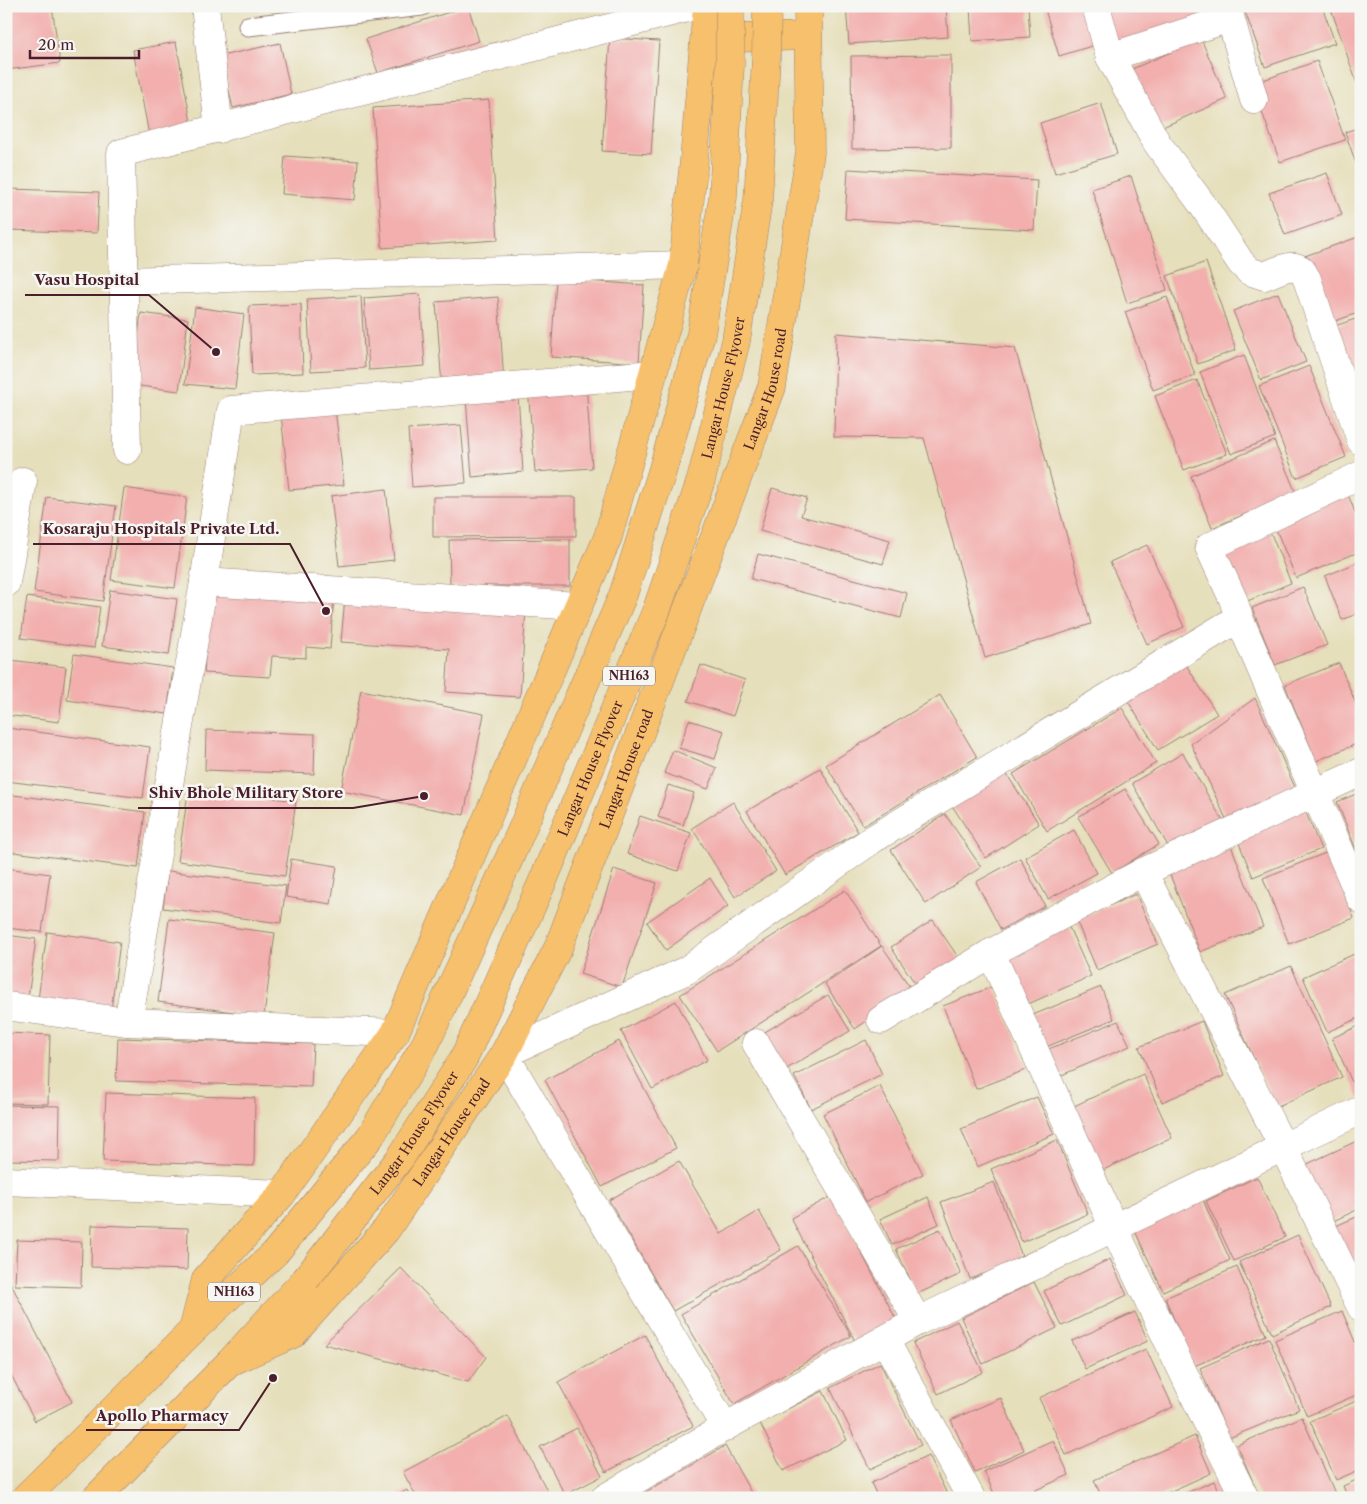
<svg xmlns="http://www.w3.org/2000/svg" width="1367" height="1504" viewBox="0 0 1367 1504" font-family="'Libre Caslon Text',serif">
<rect width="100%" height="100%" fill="#f6f6f2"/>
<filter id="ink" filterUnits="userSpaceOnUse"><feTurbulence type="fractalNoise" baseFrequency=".02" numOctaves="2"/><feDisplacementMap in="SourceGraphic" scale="10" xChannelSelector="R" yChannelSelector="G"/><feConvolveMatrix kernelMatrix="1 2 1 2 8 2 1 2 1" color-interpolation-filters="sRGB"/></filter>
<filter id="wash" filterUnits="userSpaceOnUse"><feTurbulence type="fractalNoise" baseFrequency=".0096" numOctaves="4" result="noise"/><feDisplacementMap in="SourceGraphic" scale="20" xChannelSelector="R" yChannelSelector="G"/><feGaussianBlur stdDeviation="1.12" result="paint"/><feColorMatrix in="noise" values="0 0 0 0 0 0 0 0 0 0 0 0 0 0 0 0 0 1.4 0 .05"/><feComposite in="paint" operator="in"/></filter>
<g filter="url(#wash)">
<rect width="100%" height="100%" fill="#e6dfbb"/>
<g id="blocks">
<!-- building -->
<g fill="#f2afad">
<polygon points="6,6 52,6 60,63 6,70"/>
<polygon points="468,6 479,41 378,73 366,39"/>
<polygon points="846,6 946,6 948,37 849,44"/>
<polygon points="970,6 1028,6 1030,37 972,41"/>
<polygon points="1044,6 1087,6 1098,44 1059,56"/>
<polygon points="1099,6 1209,6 1212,14 1111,44"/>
<polygon points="1243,6 1322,6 1335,43 1265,67"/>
<polygon points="1330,6 1361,6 1361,92 1360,92"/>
<polygon points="610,38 659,41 651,154 602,151"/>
<polygon points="1201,39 1227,99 1151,132 1125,72"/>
<polygon points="176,42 192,127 149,135 133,50"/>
<polygon points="280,43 291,94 233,108 221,56"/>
<polygon points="951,55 951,148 852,149 851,56"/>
<polygon points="1317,61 1345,140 1280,162 1252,84"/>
<polygon points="489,100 498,240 382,248 373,108"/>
<polygon points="1101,103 1117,154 1055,173 1040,123"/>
<polygon points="1361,127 1361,175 1360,175 1345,132"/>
<polygon points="285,156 358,161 355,200 282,194"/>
<polygon points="848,169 1037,180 1034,230 845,219"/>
<polygon points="1327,173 1342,215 1285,235 1269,193"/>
<polygon points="1131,176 1167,290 1127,303 1092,189"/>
<polygon points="10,189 99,192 97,233 9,230"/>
<polygon points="1361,236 1361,312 1326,324 1302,257"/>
<polygon points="1206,262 1236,350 1198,364 1167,276"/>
<polygon points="556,279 644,285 639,363 551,357"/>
<polygon points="1278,293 1306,362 1261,380 1233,311"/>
<polygon points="420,294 425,366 369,370 364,298"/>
<polygon points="361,296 365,368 311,371 307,299"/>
<polygon points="498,297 504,382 442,387 436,302"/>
<polygon points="1167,297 1195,375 1153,390 1125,312"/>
<polygon points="301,304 303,373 252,375 249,306"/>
<polygon points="195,307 244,314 235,389 185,384"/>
<polygon points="141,313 188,319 179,391 132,385"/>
<polygon points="1361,317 1361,416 1329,328"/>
<polygon points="836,333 1015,348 1091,624 985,658 924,438 834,437"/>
<polygon points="1244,355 1275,437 1231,454 1200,372"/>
<polygon points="1309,366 1346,457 1296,478 1259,386"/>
<polygon points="1197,380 1227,454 1184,470 1155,396"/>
<polygon points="586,383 592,468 535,472 528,388"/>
<polygon points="518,394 523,472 472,477 466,398"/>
<polygon points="335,409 344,485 289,490 281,414"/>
<polygon points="461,425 466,483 412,487 408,429"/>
<polygon points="1274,441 1296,493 1212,528 1191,476"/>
<polygon points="124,488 187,497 175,588 111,580"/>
<polygon points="772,488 807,498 801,516 890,540 883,564 760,531"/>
<polygon points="386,489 394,560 339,566 331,496"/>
<polygon points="1347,492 1361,527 1361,551 1296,578 1273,522"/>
<polygon points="47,497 116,506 103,601 34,592"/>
<polygon points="433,497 576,497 576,536 433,537"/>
<polygon points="1270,531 1291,583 1245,602 1224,550"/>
<polygon points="570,539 570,586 450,586 449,540"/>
<polygon points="1147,545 1184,627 1147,644 1110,562"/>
<polygon points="758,554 907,593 901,618 751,579"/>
<polygon points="1361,561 1361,612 1342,620 1325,576"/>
<polygon points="210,587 334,596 330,649 306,647 306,658 272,656 270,677 204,673"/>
<polygon points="1303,587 1327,645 1275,665 1252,608"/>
<polygon points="110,590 177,599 169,655 102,646"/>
<polygon points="27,597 100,607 94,648 21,638"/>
<polygon points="345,597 526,609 520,697 446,692 449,649 341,642"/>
<polygon points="74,654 173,668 167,714 67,700"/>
<polygon points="10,660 66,667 59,722 6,715 6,690"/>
<polygon points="1185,663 1217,714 1158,750 1126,698"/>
<polygon points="1339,663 1361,716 1361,742 1316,761 1285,685"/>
<polygon points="701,665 745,680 733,716 688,701"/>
<polygon points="361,690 484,714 464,815 341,791"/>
<polygon points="940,695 977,757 863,826 826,765"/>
<polygon points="1255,698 1298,794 1229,825 1191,744"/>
<polygon points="1122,708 1156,763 1047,831 1013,774"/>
<polygon points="689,720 724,731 715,759 679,748"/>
<polygon points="7,728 150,747 143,798 6,781"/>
<polygon points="206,730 315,734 314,774 205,770"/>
<polygon points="673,750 717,768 708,789 664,773"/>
<polygon points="1183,753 1224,823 1172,853 1132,783"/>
<polygon points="820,768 858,832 785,875 747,811"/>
<polygon points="1004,770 1039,824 986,858 951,804"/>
<polygon points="668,785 694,793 683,825 658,817"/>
<polygon points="189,786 296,801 285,876 178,861"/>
<polygon points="1125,789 1159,844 1112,873 1078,817"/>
<polygon points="1361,792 1361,850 1357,852 1337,802"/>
<polygon points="6,794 145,812 138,868 6,851"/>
<polygon points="733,802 776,871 735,897 692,828"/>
<polygon points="1304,808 1321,849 1253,877 1236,836"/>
<polygon points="945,814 981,867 926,904 891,850"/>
<polygon points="640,816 691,833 678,871 627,854"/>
<polygon points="1074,830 1097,873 1048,899 1025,857"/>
<polygon points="1230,843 1263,927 1200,952 1167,867"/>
<polygon points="1328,852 1354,918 1289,944 1263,878"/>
<polygon points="1020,858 1045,906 1001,930 976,882"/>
<polygon points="291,859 337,866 331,904 286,897"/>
<polygon points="6,868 50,874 42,932 6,928"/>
<polygon points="614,869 657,883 622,987 580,974"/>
<polygon points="168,871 286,886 281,923 163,908"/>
<polygon points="710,878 728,906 666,950 647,922"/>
<polygon points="845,890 881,946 717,1051 680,995"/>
<polygon points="1136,894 1158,944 1097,970 1076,920"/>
<polygon points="169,919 275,933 264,1016 158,1002"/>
<polygon points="933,920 962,963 920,991 891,947"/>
<polygon points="1067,923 1091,976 1026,1005 1003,952"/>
<polygon points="47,932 120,942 111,1010 38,1000"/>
<polygon points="6,935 36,939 28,998 6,995"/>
<polygon points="882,946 912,990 855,1029 825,984"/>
<polygon points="1361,951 1361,1017 1327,1032 1303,977"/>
<polygon points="1291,966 1342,1077 1276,1107 1225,995"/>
<polygon points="994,986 1028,1069 976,1089 943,1006"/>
<polygon points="1101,987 1114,1019 1046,1047 1033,1015"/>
<polygon points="828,995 850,1031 785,1070 763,1033"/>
<polygon points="676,1001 707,1060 652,1089 621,1031"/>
<polygon points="1118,1021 1130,1046 1057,1077 1046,1050"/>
<polygon points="1202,1021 1224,1076 1162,1102 1139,1047"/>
<polygon points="1361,1025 1361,1102 1332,1038"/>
<polygon points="6,1033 50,1035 48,1104 6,1103"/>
<polygon points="118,1038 313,1044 311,1087 116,1081"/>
<polygon points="866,1040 882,1074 811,1109 794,1076"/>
<polygon points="619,1041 676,1148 602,1187 545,1080"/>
<polygon points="1143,1074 1172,1138 1101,1171 1072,1107"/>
<polygon points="880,1086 923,1174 866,1202 823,1114"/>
<polygon points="106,1093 255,1098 254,1166 103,1161"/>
<polygon points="1037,1097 1054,1134 977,1167 961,1129"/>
<polygon points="6,1105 60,1106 59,1161 6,1160"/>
<polygon points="1361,1139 1361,1208 1329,1223 1303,1166"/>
<polygon points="1057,1140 1088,1214 1022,1242 991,1169"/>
<polygon points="679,1161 721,1234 759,1211 781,1250 673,1311 609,1200"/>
<polygon points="1257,1177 1285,1237 1234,1261 1206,1201"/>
<polygon points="994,1182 1023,1259 970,1279 941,1202"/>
<polygon points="832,1196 897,1321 856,1343 791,1218"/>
<polygon points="928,1197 939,1224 892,1245 880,1219"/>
<polygon points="1203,1200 1230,1260 1163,1291 1135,1231"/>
<polygon points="1361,1215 1361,1286 1331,1228"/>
<polygon points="92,1225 188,1228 187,1270 91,1267"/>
<polygon points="940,1229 961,1274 917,1294 896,1249"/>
<polygon points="1298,1235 1331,1307 1272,1334 1239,1262"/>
<polygon points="17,1240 82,1242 81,1287 15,1285"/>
<polygon points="798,1246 851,1336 734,1404 681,1314"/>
<polygon points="1110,1259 1127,1295 1062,1326 1044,1291"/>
<polygon points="1237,1267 1266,1335 1194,1366 1165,1298"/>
<polygon points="401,1268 486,1357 468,1382 324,1344"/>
<polygon points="9,1280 72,1402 35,1421 6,1365 6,1281"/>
<polygon points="1034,1282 1057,1328 983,1364 961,1318"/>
<polygon points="1342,1311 1361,1356 1361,1393 1307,1416 1275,1340"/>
<polygon points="1135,1312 1148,1341 1085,1369 1072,1341"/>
<polygon points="957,1321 983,1372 938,1394 913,1343"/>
<polygon points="645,1335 693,1426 606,1472 558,1382"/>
<polygon points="1269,1338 1299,1409 1229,1438 1200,1368"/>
<polygon points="1146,1349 1173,1407 1066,1455 1039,1398"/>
<polygon points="880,1363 921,1445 870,1469 830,1388"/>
<polygon points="823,1391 847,1440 783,1471 760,1423"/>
<polygon points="1001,1398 1024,1450 975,1472 951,1420"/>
<polygon points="1361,1399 1361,1469 1336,1480 1310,1421"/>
<polygon points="508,1416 551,1498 417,1498 403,1472"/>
<polygon points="1302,1417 1337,1498 1260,1498 1237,1445"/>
<polygon points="577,1428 602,1476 565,1495 540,1447"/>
<polygon points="1195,1436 1211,1473 1156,1498 1102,1498 1094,1480"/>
<polygon points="1053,1440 1069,1475 1018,1498 996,1498 984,1471"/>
<polygon points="725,1446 754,1498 646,1498 644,1493"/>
<polygon points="928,1456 949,1498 878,1498 871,1483"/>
<polygon points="1361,1478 1361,1498 1348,1498 1343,1486"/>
<polygon points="1214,1481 1221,1498 1175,1498"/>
<polygon points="407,1490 411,1498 393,1498"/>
</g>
</g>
</g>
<g filter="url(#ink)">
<use href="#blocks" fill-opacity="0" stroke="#987f73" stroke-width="1"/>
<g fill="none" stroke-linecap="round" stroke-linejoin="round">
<defs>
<polyline id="service" points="248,26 422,6"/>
<g id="minor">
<polyline points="205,6 219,129"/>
<path d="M 1096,6 L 1110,57 L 1157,143 L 1202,204 L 1241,263 L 1249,271 L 1264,276 C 1274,273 1290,262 1300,269 C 1303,271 1305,276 1307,279 L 1361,441"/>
<polyline points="1227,6 1254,100"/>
<polyline points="1110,57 1230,18"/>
<polyline points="123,281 683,265"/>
<polyline points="127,450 121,153 695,6"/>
<polyline points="1361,475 1209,547 1233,599 1239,618 1361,899"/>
<polyline points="204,582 578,606"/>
<polyline points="6,583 23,481"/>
<polyline points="1143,872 1284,1149 1361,1307"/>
<polyline points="991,953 1114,1228 1206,1420 1245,1498"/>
<polyline points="6,1006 128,1022 395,1033"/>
<polyline points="881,1020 991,953 1143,872 1361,772"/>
<polyline points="128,1022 204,582 231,410 653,374"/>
<polyline points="756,1043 918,1321"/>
<polyline points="6,1181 282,1194"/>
<polyline points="885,1340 971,1498"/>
<polyline points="725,1427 504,1054 687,970 873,839 1239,618"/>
<polyline points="605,1498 725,1427 918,1321 1361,1110"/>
</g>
<g id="primary">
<polyline points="706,39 808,36"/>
<polyline points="193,1330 206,1279 282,1194 395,1033 608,537 683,265 694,160 707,6"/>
<path id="s1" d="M 230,1362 L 293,1334 L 386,1230 L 504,1054 L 558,948 L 772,387 L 810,153 L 808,6"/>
</g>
<g id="trunk">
<polyline points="25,1498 193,1330 275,1253"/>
<polyline points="96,1498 230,1362 306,1279"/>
</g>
</defs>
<!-- service casing -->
<use href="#service" stroke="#987f73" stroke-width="21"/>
<!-- minor casing -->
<use href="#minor" stroke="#987f73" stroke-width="29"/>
<!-- primary casing -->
<use href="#primary" stroke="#987f73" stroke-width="29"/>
<!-- trunk casing -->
<use href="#trunk" stroke="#987f73" stroke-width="29"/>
<!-- service -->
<use href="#service" stroke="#fff" stroke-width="19"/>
<!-- minor -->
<use href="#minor" stroke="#fff" stroke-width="28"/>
<!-- primary -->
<use href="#primary" stroke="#f7c06c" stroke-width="28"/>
<!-- trunk -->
<use href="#trunk" stroke="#f7c06c" stroke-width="28"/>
<defs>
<g id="trunk-bridge">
<polyline points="275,1253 370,1137 426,1043 509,859 623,595 662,472 701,334 723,197 730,65 730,6"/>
<path id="s2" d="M 306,1279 L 401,1157 L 464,1058 L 545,876 L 657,609 L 701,480 L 736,341 L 758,200 L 766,58 L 767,6"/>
</g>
</defs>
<!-- trunk-bridge casing -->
<use href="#trunk-bridge" stroke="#987f73" stroke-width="29" stroke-linecap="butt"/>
<!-- trunk-bridge -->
<use href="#trunk-bridge" stroke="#f7c06c" stroke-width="28"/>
</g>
</g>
<g text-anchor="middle" stroke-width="5" stroke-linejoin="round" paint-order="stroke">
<!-- shield labels -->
<g fill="#f6f6f2" stroke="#7e6067" stroke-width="1">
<rect x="603" y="666.5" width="52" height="19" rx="4"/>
<rect x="208" y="1282.5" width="52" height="19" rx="4"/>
</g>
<g font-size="12" font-weight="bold" fill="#4a1f2b">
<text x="629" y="680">NH163</text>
<text x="234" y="1296">NH163</text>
</g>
<!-- street labels -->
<g font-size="14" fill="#4a1f2b" stroke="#f6f6f2">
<text dy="5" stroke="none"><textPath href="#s2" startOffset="992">Langar House Flyover</textPath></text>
<text dy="5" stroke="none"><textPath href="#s1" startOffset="1136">Langar House road</textPath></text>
<text dy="5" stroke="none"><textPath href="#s1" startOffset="731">Langar House road</textPath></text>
<text dy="5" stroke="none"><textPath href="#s2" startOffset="588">Langar House Flyover</textPath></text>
<text dy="5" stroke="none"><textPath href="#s2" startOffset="182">Langar House Flyover</textPath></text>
<text dy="5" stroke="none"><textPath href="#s1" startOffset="326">Langar House road</textPath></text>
</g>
</g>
<!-- callouts -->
<path fill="none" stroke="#4a1f2b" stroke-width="2" d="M216 352L149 295H25M326 611L290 544H33M424 796L353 808H138M273 1378L239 1430H86"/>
<g fill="#4a1f2b" stroke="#f6f6f2" stroke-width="2">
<circle cx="216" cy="352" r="5"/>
<circle cx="326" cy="611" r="5"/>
<circle cx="424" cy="796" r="5"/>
<circle cx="273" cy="1378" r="5"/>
</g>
<g font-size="15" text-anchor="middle" font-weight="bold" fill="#4a1f2b" stroke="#f6f6f2" stroke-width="5" stroke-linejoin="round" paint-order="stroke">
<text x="87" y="285">Vasu Hospital</text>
<text x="161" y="534">Kosaraju Hospitals Private Ltd.</text>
<text x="246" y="798">Shiv Bhole Military Store</text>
<text x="162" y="1421">Apollo Pharmacy</text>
</g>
<!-- margin -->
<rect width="1367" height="1504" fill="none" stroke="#f6f6f2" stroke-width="25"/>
<!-- scale -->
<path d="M30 50v8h109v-8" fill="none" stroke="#4a1f2b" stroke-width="2.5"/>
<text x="38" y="50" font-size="15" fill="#4a1f2b" stroke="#f6f6f2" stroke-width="4" paint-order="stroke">20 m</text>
</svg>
